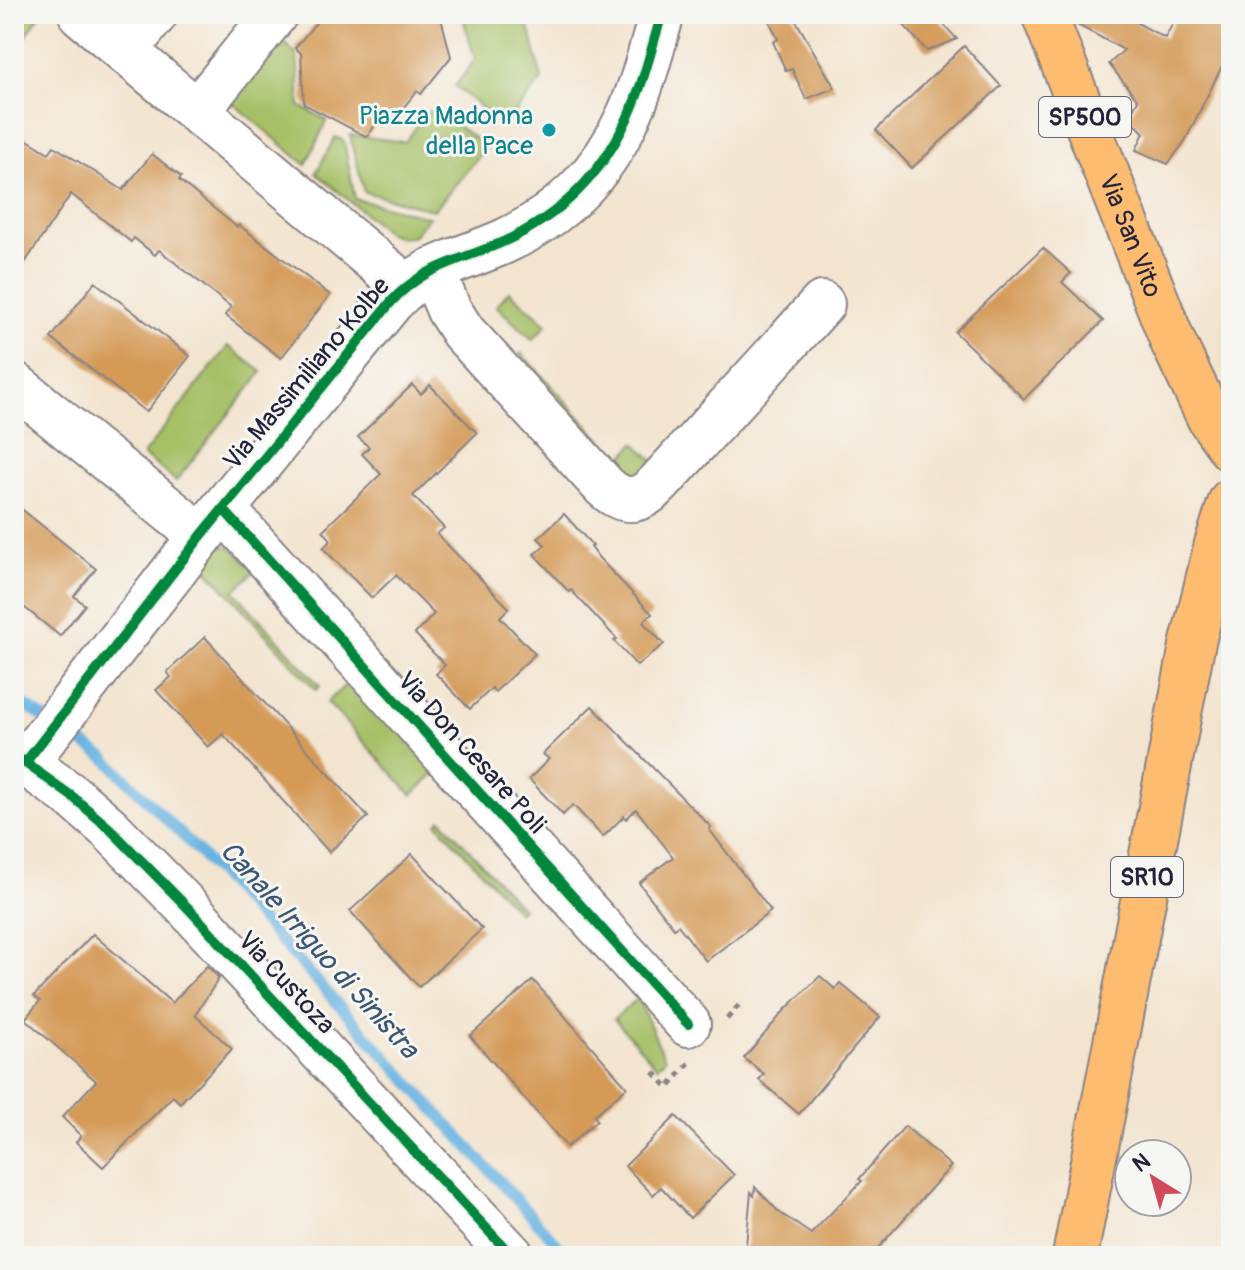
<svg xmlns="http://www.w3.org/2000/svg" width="1245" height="1270" viewBox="0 0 1245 1270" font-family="Pangolin,sans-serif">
<rect width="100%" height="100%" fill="#f6f6f2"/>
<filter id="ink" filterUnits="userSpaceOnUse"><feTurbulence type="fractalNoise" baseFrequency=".0125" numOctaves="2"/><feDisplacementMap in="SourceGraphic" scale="16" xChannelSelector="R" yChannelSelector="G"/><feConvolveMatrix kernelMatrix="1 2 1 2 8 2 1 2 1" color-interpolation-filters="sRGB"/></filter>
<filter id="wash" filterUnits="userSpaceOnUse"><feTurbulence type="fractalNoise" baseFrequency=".006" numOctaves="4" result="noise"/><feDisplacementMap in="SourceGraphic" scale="32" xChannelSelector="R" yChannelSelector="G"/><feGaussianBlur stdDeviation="1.8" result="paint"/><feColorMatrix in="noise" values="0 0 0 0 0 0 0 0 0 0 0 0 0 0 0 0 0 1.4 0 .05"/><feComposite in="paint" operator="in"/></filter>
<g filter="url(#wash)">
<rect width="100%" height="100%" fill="#f3e4cf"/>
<!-- green -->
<g fill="#a6c066" stroke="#647150" stroke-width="2">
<polygon points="14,14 36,14 39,16 14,55"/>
<polygon points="462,14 526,14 542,80 504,126 455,86 475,60"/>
<polygon points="276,35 297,55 300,106 327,120 306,165 228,99"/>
<polygon points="435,110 487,147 434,210 364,192 350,135 405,142 428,111 432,113"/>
<polygon points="335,137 344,141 355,199 429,217 412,237 399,237 388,233 316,173"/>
<polygon points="509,291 547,324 533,340 496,306"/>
<polygon points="228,346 262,372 176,481 143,455"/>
<path d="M 521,353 L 620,460 L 635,443 L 656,463 C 644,472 635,479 621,472 L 515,359 Z"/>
<polygon points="224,546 230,546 255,571 234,591 320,686 316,690 201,563 218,547"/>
<polygon points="353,678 439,771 412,795 327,702"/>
<polygon points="441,819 522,908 518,912 437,823"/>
<polygon points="638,998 665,1059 657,1067 614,1019"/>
</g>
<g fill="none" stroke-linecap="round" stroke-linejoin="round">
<!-- stream -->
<g stroke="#6ab4e2" stroke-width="11">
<polyline points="14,698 47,720"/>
<polyline points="61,729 104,757 196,849 568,1256"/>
</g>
</g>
<g id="blocks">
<!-- building -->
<g fill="#d49a57">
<polygon points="323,14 440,14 451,57 421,94 417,91 388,126 376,124 367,137 304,104 301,53 295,48"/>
<polygon points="766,14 792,14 835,88 806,99 792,69 786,71 773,42 778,39"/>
<polygon points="894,14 934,14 957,39 927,51"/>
<polygon points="1071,14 1121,14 1165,38 1178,14 1214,14 1231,22 1231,48 1185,141 1168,164 1136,150 1144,133 1129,117 1138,100 1109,64 1124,50 1074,23"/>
<polygon points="964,46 1001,86 912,168 876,130"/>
<polygon points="26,139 49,153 54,146 123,190 152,154 181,177 179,180 237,227 239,225 330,295 281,358 225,315 231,307 159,250 155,255 134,238 131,242 71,194 14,279 14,158"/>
<polygon points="1043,248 1071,273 1062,282 1103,321 1024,399 955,332"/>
<polygon points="95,282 190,356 146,412 51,338"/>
<polygon points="412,385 421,394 430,385 477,433 413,496 444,528 437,534 509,608 500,617 535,654 495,692 492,688 470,709 436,674 445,665 415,634 434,614 396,575 372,598 323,548 331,540 323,530 381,474 362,454 369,447 358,437"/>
<polygon points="14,503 96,569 74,596 85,605 60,636 14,599"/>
<polygon points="564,514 593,546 591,547 599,558 652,614 643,622 664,644 637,666 614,641 617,639 571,590 569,592 534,554 545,545 538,538"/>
<polygon points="205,637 368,817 329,852 223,734 208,747 156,690 171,677 167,672"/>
<polygon points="592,706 711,827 709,829 771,911 706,961 678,925 674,928 639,883 673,857 636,809 626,819 624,816 603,837 573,805 563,815 529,779 549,759 543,754"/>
<polygon points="412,854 482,929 419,987 350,911"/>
<polygon points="93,934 172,1003 207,966 219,978 195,1015 232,1049 180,1103 173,1096 103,1167 76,1142 81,1136 62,1117 96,1081 25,1019 40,1001 34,996"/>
<polygon points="820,976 835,989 840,983 880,1017 799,1114 759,1080 764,1074 744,1058 785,1010"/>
<polygon points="533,980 627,1087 594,1116 597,1120 567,1147 470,1036"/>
<polygon points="676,1116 734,1175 690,1218 661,1187 653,1195 625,1166"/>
<polygon points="905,1126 951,1166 871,1256 745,1256 751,1192 754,1196 755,1187 779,1212 811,1234 862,1181 859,1179"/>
</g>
</g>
</g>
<g filter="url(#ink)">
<use href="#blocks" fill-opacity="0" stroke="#8a8385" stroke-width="2"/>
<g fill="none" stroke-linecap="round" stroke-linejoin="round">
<defs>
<g id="minor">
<polyline points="81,14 405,286"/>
<polyline points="125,51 155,14"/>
<polyline points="197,111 275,14"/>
<path d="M 432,270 L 449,310 L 463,332 L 605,487 C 625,505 640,502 658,484 L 822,304"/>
<polyline points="14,384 201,536"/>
<polyline points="223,509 688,1024"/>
<polyline points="14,755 73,797 109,828 188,908 512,1256"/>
<path d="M 25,763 L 201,536 L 391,302 C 425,265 460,261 503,242 C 560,216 601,176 627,119 C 643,86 651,49 662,14"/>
</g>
<g id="major">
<path id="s1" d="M 1044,14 L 1173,342 L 1210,419 L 1231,449"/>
<polyline points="1075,1256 1192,646 1217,544 1231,501"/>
</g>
</defs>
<!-- minor casing -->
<use href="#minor" stroke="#8a8385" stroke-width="48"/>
<!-- major casing -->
<use href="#major" stroke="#8a8385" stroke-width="48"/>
<!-- path -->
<g stroke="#8a8385" stroke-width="5" stroke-dasharray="6 6" stroke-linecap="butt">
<polyline points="727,1019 739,1005"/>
<polyline points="654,1072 668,1088 689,1063"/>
</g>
<!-- minor -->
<use href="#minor" stroke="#fff" stroke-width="44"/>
<!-- major -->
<use href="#major" stroke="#febc70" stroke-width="44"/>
<defs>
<g id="cycleway">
<polyline points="223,509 688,1024"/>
<polyline points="14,755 73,797 109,828 188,908 512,1256"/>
<path d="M 25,763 L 201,536 L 391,302 C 425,265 460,261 503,242 C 560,216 601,176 627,119 C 643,86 651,49 662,14"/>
</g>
</defs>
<!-- cycleway casing -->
<use href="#cycleway" stroke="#f6f6f2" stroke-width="15"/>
<!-- cycleway -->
<use href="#cycleway" stroke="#00873e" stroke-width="10"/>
</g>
</g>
<!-- markers -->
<circle fill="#0f9aa8" stroke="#f6f6f2" stroke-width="3" cx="549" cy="130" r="8"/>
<g text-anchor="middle" stroke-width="6" stroke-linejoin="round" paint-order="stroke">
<!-- shield labels -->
<g fill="#f6f6f2" stroke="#626272" stroke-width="2">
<rect x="1039" y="97" width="92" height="40" rx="6"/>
<rect x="1111" y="857" width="72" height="40" rx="6"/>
</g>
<g font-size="24" font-weight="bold" fill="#22223b">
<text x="1085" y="125">SP500</text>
<text x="1147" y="885">SR10</text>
</g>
<!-- culture labels -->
<g font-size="26" fill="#0d838f" stroke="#f6f6f2" text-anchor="end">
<text x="533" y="124">Piazza Madonna<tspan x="533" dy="30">della Pace</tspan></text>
</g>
<!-- street labels -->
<g font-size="26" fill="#22223b" stroke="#f6f6f2">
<text dy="9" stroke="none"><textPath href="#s1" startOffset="238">Via San Vito</textPath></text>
<text transform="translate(306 373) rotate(-50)" y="9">Via Massimiliano Kolbe</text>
<text transform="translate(472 752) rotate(48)" y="9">Via Don Cesare Poli</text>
<text transform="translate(287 982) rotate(47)" y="9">Via Custoza</text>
</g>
<!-- water labels -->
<g font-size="28" font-style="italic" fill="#3b5575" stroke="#f6f6f2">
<text transform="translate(320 949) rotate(48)" y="10">Canale Irriguo di Sinistra</text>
</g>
</g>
<!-- margin -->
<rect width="1245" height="1270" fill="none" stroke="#f6f6f2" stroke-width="48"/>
<!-- north arrow -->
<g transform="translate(1153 1178) rotate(323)"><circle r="38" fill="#f6f6f2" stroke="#a1a1a9" stroke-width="2"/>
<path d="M0-6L14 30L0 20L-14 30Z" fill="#d1495b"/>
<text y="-12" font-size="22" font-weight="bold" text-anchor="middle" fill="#22223b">N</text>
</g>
</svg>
